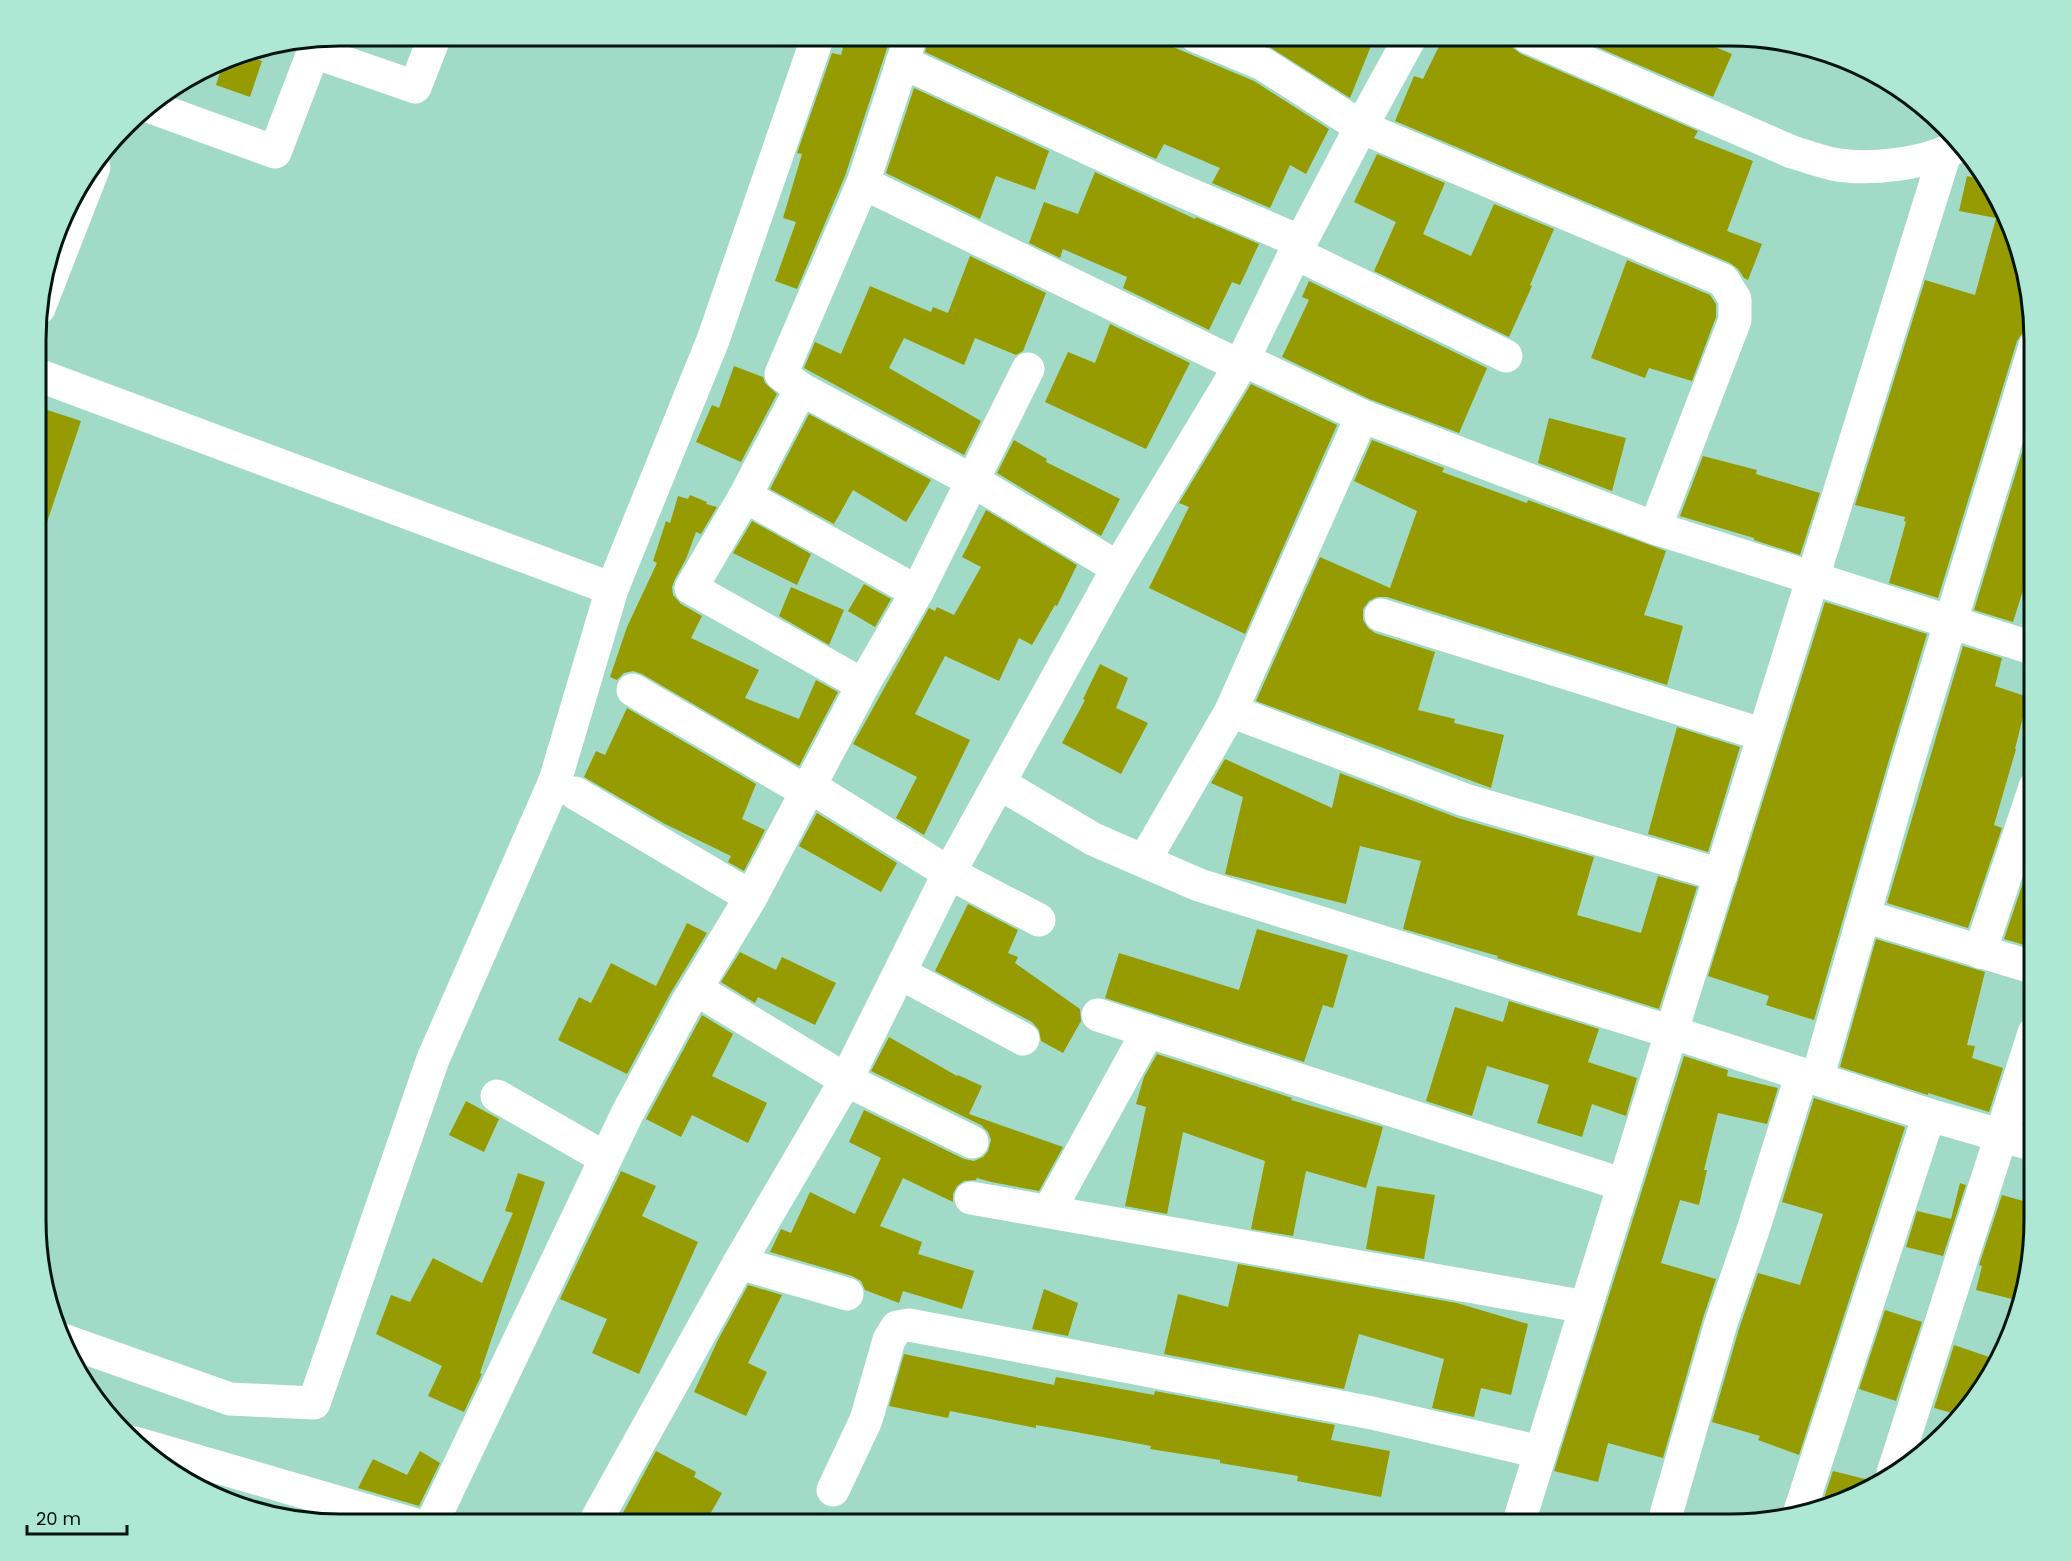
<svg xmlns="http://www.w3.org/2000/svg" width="2071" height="1561" viewBox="0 0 2071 1561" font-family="Poppins,sans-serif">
<rect width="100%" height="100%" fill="#a1dbc8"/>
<!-- building -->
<g fill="#959b00">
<polygon points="846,36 891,36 845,176 797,289 775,281 796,222 783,218 802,154 797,153 832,53 841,55"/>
<polygon points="929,36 1147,36 1254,81 1329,129 1306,174 1290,165 1270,208 1212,183 1220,168 1164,144 1156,159 925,52"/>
<polygon points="1271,36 1375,36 1350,98 1268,46"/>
<polygon points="1444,36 1510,37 1513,48 1521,54 1698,131 1694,138 1753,161 1727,231 1762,244 1748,280 1744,278 1738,269 1730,263 1395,121 1414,76 1423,79"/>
<polygon points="1574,37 1691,37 1732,54 1713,97"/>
<polygon points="240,54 262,61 250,97 216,85 223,63"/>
<polygon points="914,88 1049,151 1035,190 996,176 980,219 886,173"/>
<polygon points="1377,154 1445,183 1423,234 1471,256 1494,204 1554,229 1530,285 1532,286 1509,337 1374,271 1396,222 1354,202"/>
<polygon points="1095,172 1195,219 1196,217 1259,244 1240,285 1232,282 1209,330 1123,288 1127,277 1063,249 1060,258 1029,243 1044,202 1078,214"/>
<polygon points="1967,176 1984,180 2004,206 2025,262 2033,328 2023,332 2017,341 1938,598 1889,583 1906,522 1904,521 1905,517 1855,505 1925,280 1975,295 1996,218 1959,211"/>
<polygon points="970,256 1046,293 1023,351 1016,355 975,338 964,365 904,338 889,368 981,421 964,455 804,368 815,342 841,354 870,286 931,312 933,307 948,313"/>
<polygon points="1627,260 1710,295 1716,304 1716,317 1692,381 1649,368 1645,378 1591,358"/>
<polygon points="1309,281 1487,368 1459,433 1369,399 1282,357 1309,300 1302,297"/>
<polygon points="1110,324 1190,363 1146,449 1045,402 1068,352 1095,363"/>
<polygon points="734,366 763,377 765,383 777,394 741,462 696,442 712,405 719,408"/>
<polygon points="1251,384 1337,425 1245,634 1149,588 1189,507 1179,503"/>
<polygon points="38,407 81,421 43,534 38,533"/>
<polygon points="2035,410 2035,587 2025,584 2013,622 1974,610"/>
<polygon points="809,414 931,480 906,522 853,490 834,524 770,489"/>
<polygon points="1549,418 1626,438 1612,491 1538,463"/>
<polygon points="1014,440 1047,459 1046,462 1120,499 1101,536 997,473"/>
<polygon points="1372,440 1444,468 1442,472 1527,503 1528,500 1666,551 1644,615 1683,626 1667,685 1387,597 1377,597 1369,601 1363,609 1363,620 1368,628 1375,633 1435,652 1418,710 1455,719 1454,723 1504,735 1491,788 1256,701 1320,557 1390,588 1417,511 1354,481"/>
<polygon points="1703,456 1757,470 1756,474 1820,493 1800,555 1754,540 1754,538 1680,516"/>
<polygon points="690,495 707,502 706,504 717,507 701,534 696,532 686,559 675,579 672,587 673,595 681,604 702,616 691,638 759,670 745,698 799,719 816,680 838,692 799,766 642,674 633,671 624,673 617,680 610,677 627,627 657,563 653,561 666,521 670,523 678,496 688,499"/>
<polygon points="986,510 1077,565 1057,606 1055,605 1032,645 1019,638 999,681 945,656 915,714 970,740 924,835 896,818 917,777 853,744 929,608 935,611 937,607 954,615 981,567 962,557"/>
<polygon points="752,521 811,554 797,585 733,553"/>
<polygon points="864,584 891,599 875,627 848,611"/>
<polygon points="791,587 844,610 829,645 779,616"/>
<polygon points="1825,602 1927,634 1888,763 1814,1020 1766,1005 1769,996 1708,976"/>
<polygon points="1963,646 2002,658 1995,686 2028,697 2015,749 2016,749 1994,825 2002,828 1968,928 1887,903"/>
<polygon points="1100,664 1128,678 1116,708 1148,723 1121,774 1062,743 1085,700 1083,699"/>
<polygon points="627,708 756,784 742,819 765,830 744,871 728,862 731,856 665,824 584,777 596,751 605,755"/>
<polygon points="1677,727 1740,747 1708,852 1648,834"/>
<polygon points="1225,759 1332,808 1340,773 1458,818 1594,857 1577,915 1641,933 1658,876 1697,887 1659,1009 1497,958 1498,956 1403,929 1421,861 1360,846 1346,904 1225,874 1243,797 1211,783"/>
<polygon points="817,813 897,863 881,892 799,846"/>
<polygon points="2035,847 2035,948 2004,939"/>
<polygon points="968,904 1018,930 1008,953 1018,957 1015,963 1080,1009 1081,1021 1063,1053 1041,1041 1039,1030 1032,1022 935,971"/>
<polygon points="687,923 707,933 670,994 627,1074 558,1040 579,997 591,1003 611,963 656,986"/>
<polygon points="1257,929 1348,955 1333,1008 1323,1005 1304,1062 1105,998 1119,953 1239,990"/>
<polygon points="1876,939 1985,972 1967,1045 1975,1046 1972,1058 2003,1068 1989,1112 1928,1093 1928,1095 1840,1067"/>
<polygon points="740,952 776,970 782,957 836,983 815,1025 758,997 755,1003 721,982"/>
<polygon points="1509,1001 1599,1029 1588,1062 1637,1078 1626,1116 1592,1104 1582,1137 1537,1123 1549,1085 1487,1066 1472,1116 1426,1101 1455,1007 1503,1022"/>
<polygon points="702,1015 733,1034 712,1076 767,1103 748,1143 692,1115 681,1137 646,1119"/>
<polygon points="889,1037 957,1076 958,1075 982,1086 969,1114 1063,1147 1039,1191 991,1182 977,1178 976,1180 964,1181 957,1186 953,1194 953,1202 903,1178 880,1226 922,1242 918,1254 974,1271 962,1309 903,1291 899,1303 865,1290 861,1281 852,1276 770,1252 781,1229 791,1233 810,1192 855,1214 881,1158 849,1142 864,1110 964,1159 974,1161 983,1157 988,1151 991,1140 988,1132 981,1125 871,1071"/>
<polygon points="1157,1054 1292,1098 1291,1100 1383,1127 1366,1188 1306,1171 1293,1236 1251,1229 1265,1161 1183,1132 1167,1214 1125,1206 1146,1107 1136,1104 1144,1077"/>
<polygon points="1684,1056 1728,1070 1727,1076 1778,1088 1767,1124 1718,1113 1704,1170 1707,1170 1699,1205 1680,1200 1661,1263 1716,1279 1703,1318 1663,1458 1608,1443 1598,1482 1554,1471"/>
<polygon points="1814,1098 1905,1127 1799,1455 1758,1440 1760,1436 1712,1422 1739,1329 1758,1273 1800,1285 1823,1214 1782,1202"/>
<polygon points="466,1101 499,1119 484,1152 449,1135"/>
<polygon points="621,1171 656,1186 642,1216 698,1242 639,1374 592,1353 607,1319 560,1299"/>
<polygon points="518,1173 545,1182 480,1373 482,1374 464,1412 428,1396 442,1366 376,1334 391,1295 410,1302 433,1258 482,1283 513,1213 505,1211"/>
<polygon points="1960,1183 1966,1185 1943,1256 1906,1247 1917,1211 1951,1219"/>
<polygon points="1377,1186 1435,1195 1424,1259 1366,1249"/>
<polygon points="2002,1195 2034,1204 2034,1241 2020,1301 1976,1290 1982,1266 1979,1265"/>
<polygon points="1238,1264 1457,1303 1528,1324 1511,1395 1481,1388 1474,1417 1432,1408 1444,1359 1359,1334 1344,1389 1164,1354 1178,1294 1228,1307"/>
<polygon points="748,1285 782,1295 748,1363 767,1372 746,1416 694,1392 718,1340"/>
<polygon points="1044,1289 1078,1303 1068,1336 1032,1329"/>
<polygon points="1885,1310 1922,1322 1896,1401 1859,1389"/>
<polygon points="1954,1345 1998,1360 1963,1416 1934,1408"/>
<polygon points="904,1354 1054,1385 1056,1377 1154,1395 1155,1391 1335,1425 1331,1440 1390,1451 1381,1497 1297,1481 1298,1476 1220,1463 1220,1460 1150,1449 1151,1446 1076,1432 1036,1425 1036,1428 950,1411 948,1418 889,1406"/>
<polygon points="420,1451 440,1463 419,1506 358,1488 373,1459 407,1475"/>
<polygon points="656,1451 696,1472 694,1477 722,1493 704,1525 617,1524"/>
<polygon points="1833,1471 1877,1482 1878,1484 1865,1494 1836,1504 1823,1501"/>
</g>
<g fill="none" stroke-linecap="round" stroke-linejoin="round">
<!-- minor -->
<g stroke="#fff" stroke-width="33">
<polyline points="911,36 863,183 781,374 801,389 980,485 1118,568"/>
<polyline points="1196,36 1263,64 1361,127 1723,280 1735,299 1735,320 1655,528"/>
<path d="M 1528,37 L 1792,152 C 1806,156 1819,161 1833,164 C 1868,171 1927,164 1958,146"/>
<polyline points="314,52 415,87 435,36"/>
<polyline points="902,62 1161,182 1301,242"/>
<polyline points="148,106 275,152 318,40"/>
<polyline points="863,183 1240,366"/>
<polyline points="1295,253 1506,356"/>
<polyline points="39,308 94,167"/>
<polyline points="1242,359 1362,416 1655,528 2035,649"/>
<polyline points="38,375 612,589"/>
<polyline points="745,496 917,592"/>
<polyline points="1381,615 1764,735"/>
<polyline points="863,685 917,592 1028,369"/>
<polyline points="633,690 807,792 819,792 949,873 1039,920"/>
<polyline points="1231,711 1465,800 1721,875"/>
<polyline points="999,783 1093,839 1199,885 1671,1032 1929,1115 2034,1145"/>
<polyline points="575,793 751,897"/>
<polyline points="1144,861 1231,711 1362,416"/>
<polyline points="1864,916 2035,968"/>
<polyline points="1980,952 2035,787"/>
<polyline points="900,973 1023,1039"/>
<polyline points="696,989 846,1080 972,1142"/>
<polyline points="1098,1015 1624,1185"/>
<polyline points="1817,1079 1906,768 2035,346"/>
<polyline points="497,1096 605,1158"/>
<polyline points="971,1198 1586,1307"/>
<polyline points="1049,1211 1148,1031"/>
<polyline points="739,1263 847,1294"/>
<polyline points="63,1340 230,1399 314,1403 433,1059 555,781 612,589 713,340 818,36"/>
<polyline points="135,1443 413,1524"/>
<polyline points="1893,1473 2034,1033"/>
<polyline points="833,1490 866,1420 889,1340 897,1327 909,1325 1372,1413 1540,1452"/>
<polyline points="1798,1517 1929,1115"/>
<polyline points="432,1523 627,1114 687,1003 751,897 863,685 691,588 745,496 801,389"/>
<polyline points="594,1524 739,1263 846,1080 949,873 1118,568 1240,366 1295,253 1361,127 1411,36"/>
<polyline points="1518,1525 1945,153"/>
<polyline points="1663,1525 1721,1323 1753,1230 1802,1074"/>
</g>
</g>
<!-- crop -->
<path d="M0 0H2071V1561H0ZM340 46H1730A294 294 0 0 1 2024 340V1220A294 294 0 0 1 1730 1514H340A294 294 0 0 1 46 1220V340A294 294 0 0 1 340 46Z" fill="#aee8d5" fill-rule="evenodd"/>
<path fill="none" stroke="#01150f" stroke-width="3" d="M340 46H1730A294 294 0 0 1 2024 340V1220A294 294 0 0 1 1730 1514H340A294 294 0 0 1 46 1220V340A294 294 0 0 1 340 46Z"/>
<!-- scale -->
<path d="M27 1525v9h100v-9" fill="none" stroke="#01150f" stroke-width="3"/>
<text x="36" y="1525" font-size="18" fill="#01150f" stroke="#aee8d5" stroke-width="4.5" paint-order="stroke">20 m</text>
</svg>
